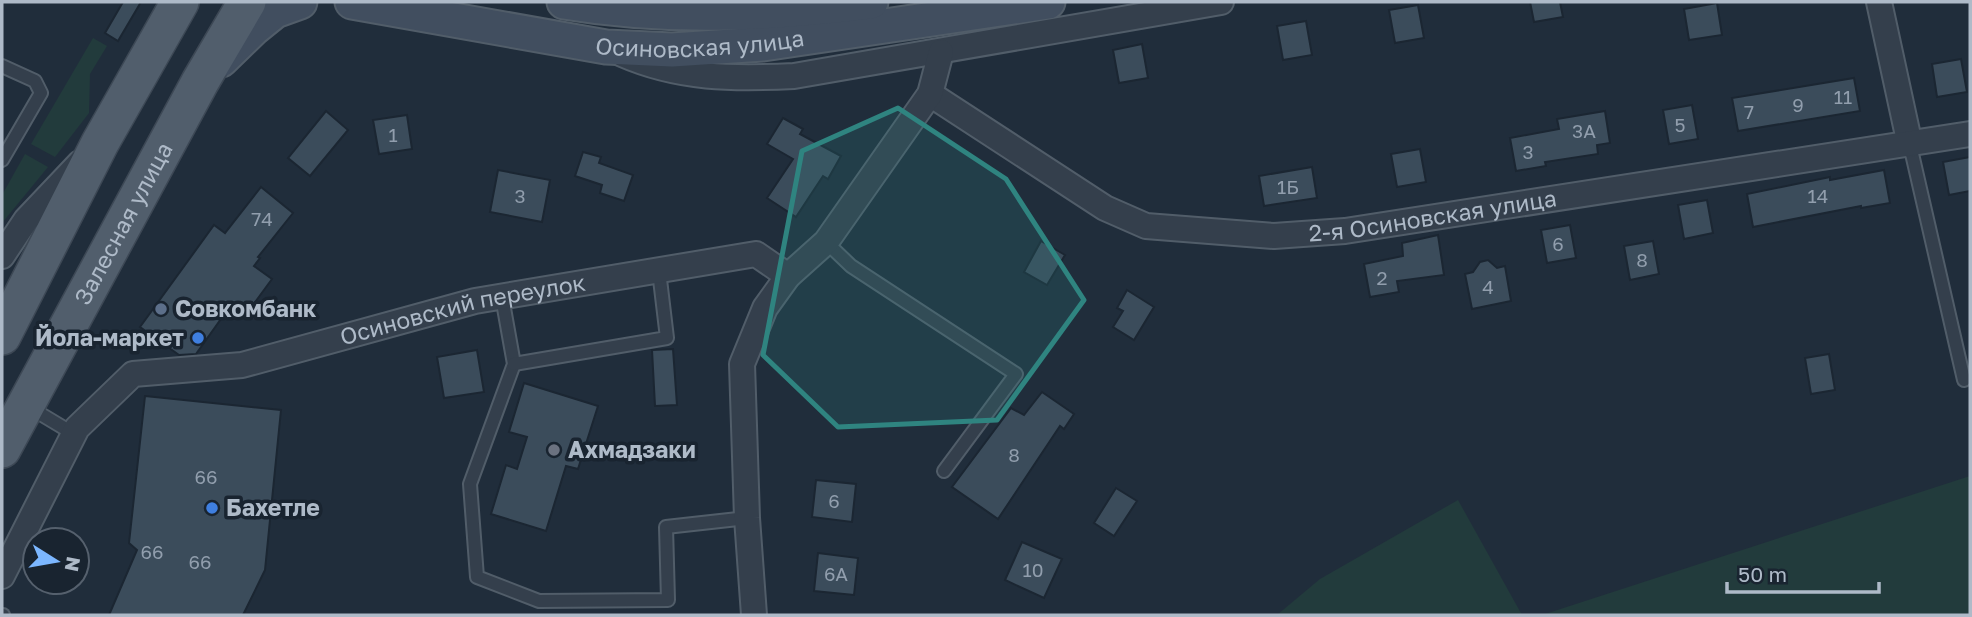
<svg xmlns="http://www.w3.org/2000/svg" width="1972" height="617" viewBox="0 0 1972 617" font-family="'Golos Text',sans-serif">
<rect width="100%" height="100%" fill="#202d3b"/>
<!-- green -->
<g fill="#223b3c">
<polygon points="93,38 107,46 90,74 89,113 55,157 31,144"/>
<polygon points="25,154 48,167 2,223 2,195"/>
<polygon points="1970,476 1970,615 1542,615"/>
<polygon points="1458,500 1522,615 1277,615 1320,579"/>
</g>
<!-- building -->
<g fill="#3b4c5b" stroke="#1b2632" stroke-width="2">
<polygon points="123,2 141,2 118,41 105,33"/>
<polygon points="1530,2 1560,2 1563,17 1534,22"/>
<polygon points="1717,3 1722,35 1689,40 1684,9"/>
<polygon points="1418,5 1424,38 1395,43 1389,10"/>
<polygon points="1306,21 1312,55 1283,60 1277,26"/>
<polygon points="1142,44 1148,78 1119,83 1113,50"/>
<polygon points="1961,59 1967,92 1937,97 1932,64"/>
<polygon points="1854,78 1860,111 1738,131 1732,98"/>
<polygon points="1692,105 1698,139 1669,144 1663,110"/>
<polygon points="326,111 348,130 310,176 288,158"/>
<polygon points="1605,111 1610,143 1597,145 1598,154 1545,162 1546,166 1516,171 1510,138 1559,129 1557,119"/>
<polygon points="407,115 412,149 379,154 373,120"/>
<polygon points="783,118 803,129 800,134 841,156 828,179 823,176 796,217 767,198 793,159 767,144"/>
<polygon points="1420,149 1426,182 1397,187 1391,154"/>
<polygon points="583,152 601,157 599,163 633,175 624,201 600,193 602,185 575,176"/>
<polygon points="1970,157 1970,191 1949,195 1943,162"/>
<polygon points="1312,167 1317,198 1264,206 1259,176"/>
<polygon points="498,170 550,180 542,222 490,212"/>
<polygon points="1884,170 1890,203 1861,208 1861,206 1753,227 1747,194 1830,177 1830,180"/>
<polygon points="261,187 293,213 258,257 260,258 254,266 272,279 245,316 231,305 196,354 179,355 140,327 214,225 225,233"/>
<polygon points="1707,200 1713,233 1684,239 1678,205"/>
<polygon points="1570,225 1576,258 1547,263 1541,230"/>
<polygon points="1438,235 1444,275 1397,281 1399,292 1370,297 1364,264 1403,256 1402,243"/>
<polygon points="1041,241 1065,255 1047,285 1024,272"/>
<polygon points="1653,241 1659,274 1630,280 1624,246"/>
<polygon points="1488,260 1497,268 1505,266 1511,301 1472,309 1465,274 1473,272 1480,262"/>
<polygon points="1127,290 1154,307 1134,340 1113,327 1123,311 1117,308"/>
<polygon points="673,349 677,405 655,406 652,350"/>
<polygon points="477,350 484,392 444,398 437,357"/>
<polygon points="1829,354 1835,390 1811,394 1805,358"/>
<polygon points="524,383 598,406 578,469 566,466 546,531 491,514 506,465 517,469 527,437 509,432"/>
<polygon points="1042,392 1074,414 1064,429 1060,426 998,519 952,487 1011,408 1024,415"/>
<polygon points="145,396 281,410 265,570 243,615 109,615 137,550 129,543"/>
<polygon points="816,480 856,484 852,522 812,517"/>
<polygon points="1116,488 1137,501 1114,536 1094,523"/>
<polygon points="1022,542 1062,559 1044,598 1005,580"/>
<polygon points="818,553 858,558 854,595 814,591"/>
</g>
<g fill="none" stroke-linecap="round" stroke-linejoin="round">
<defs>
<g id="lane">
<polyline points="2,66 35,81 41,93 2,160"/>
<polyline points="1910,145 1964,380"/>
<polyline points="826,242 851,266 1016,374 944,471"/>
<polyline points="502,297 514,364 470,484 477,577 539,601 668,600 666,527 747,518"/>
<polyline points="514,364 667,338 659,271"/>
<polyline points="29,407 74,434"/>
<polyline points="2,615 3,615"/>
</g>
<g id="street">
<polyline points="1879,2 1910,145"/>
<path d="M 622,54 C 679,79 733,79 794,76 L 1221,2"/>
<path id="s1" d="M 930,94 L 1105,208 L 1146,226 L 1274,236 L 1345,231 L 1970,134"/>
<polyline points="2,256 26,220 80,163"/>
<path id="s2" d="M 2,576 L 77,428 L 133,374 L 242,365 L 475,301 L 756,254 L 788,276"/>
<polyline points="754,615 747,518 742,364 765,308 788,276 826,242 930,94 941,52"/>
</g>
<g id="secondary">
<path id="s3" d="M 352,2 L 606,47 L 672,50 L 763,44 L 1048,2"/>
<path d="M 564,2 C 667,19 768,15 871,2"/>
<polyline points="221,60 254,28 275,11 300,2"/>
</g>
<g id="primary">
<polyline points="2,336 100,143 180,2"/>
<path id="s4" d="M 2,449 L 200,82 L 247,2"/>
</g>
</defs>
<!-- lane casing -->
<use href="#lane" stroke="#515d69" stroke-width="16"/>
<!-- street casing -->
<use href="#street" stroke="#515d69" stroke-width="28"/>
<!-- secondary casing -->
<use href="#secondary" stroke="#515d69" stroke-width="37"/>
<!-- primary casing -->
<use href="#primary" stroke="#3d4855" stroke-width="40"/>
<!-- lane -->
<use href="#lane" stroke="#343f4c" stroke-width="12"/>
<!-- street -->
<use href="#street" stroke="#343f4c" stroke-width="24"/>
<!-- secondary -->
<use href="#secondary" stroke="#414e5f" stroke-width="33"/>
<!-- primary -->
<use href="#primary" stroke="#515e6c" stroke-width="37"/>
</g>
<!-- marked area -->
<path fill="#2f8480" fill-opacity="0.2" stroke="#2f8480" stroke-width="5" stroke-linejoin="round" d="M 898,108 L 1006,179 L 1084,300 L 997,420 L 838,427 L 763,355 L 802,151 Z"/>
<!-- markers -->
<circle fill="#5c6f8a" stroke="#192430" stroke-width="2.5" cx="161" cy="309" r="7"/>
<g fill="#3f7fe0" stroke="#192430" stroke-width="2.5">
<circle cx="198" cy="338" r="7"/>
<circle cx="212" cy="508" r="7"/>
</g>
<circle fill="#6b7280" stroke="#192430" stroke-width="2.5" cx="554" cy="450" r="7"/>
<g text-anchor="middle" stroke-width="7" stroke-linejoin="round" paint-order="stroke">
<!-- number labels -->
<g font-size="19" fill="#919ead">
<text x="1843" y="104">11</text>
<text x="1798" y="112">9</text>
<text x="1749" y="119">7</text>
<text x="1680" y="132">5</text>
<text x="1584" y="138">3А</text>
<text x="393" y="142">1</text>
<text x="1528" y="159">3</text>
<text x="1288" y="194">1Б</text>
<text x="520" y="203">3</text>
<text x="1818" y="203">14</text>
<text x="262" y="226">74</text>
<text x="1558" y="251">6</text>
<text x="1642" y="267">8</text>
<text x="1382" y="285">2</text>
<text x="1488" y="294">4</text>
<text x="1014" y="462">8</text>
<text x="206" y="484">66</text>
<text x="834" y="508">6</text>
<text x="152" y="559">66</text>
<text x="200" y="569">66</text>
<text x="1033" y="577">10</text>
<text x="836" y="581">6А</text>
</g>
<!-- street labels -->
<g font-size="23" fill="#aebac8" stroke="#192430">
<text dy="8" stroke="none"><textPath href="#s3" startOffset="352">Осиновская улица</textPath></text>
<text dy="8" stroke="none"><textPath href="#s1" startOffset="542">2-я Осиновская улица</textPath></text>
<text dy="8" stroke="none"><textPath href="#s4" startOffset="256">Залесная улица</textPath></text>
<text dy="8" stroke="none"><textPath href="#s2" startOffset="581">Осиновский переулок</textPath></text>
</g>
<!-- poi labels -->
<g font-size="23" font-weight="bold" fill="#aebac8" stroke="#192430" text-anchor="start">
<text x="175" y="317">Совкомбанк</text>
<text x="184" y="346" text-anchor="end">Йола-маркет</text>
<text x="568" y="458">Ахмадзаки</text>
<text x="226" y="516">Бахетле</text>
</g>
</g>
<!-- border -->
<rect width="1972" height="617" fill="none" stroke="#aebac8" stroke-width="7"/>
<!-- north arrow -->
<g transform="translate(56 561) rotate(101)"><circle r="33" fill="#192430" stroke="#55606d" stroke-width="2"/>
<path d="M0-5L12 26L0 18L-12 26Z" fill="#7cb7ff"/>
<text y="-10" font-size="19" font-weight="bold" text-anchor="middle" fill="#aebac8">N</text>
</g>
<!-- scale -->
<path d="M1727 582v10h152v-10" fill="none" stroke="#aebac8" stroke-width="3.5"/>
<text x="1738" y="582" font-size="21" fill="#aebac8" stroke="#192430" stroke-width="5" paint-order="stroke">50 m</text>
</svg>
